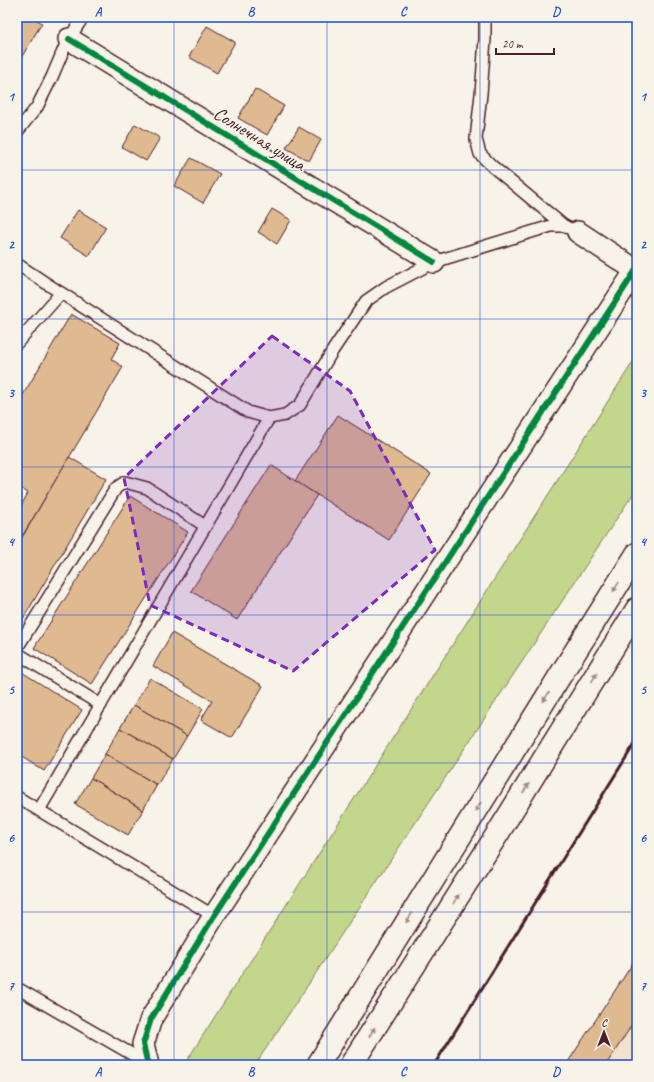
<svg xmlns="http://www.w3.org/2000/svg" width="654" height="1082" viewBox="0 0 654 1082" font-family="Caveat,sans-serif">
<rect width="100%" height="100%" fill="#f7f3e8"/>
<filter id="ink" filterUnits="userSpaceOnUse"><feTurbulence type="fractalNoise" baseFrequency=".025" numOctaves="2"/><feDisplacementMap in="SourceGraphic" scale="8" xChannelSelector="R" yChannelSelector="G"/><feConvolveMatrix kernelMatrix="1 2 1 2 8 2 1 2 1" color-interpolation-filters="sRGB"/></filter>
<g filter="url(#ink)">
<!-- built -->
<polygon fill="#f0e2ce" points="637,971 637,1065 581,1065"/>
<!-- green -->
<polygon fill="#c3d78c" stroke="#867b5c" points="637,359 637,488 255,1065 184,1065 633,362"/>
<!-- building -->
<g fill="#dfb990" stroke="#4a1f2b">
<polygon points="17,17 33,17 42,23 21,58 17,55"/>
<polygon points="207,26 235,42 217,73 189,57"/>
<polygon points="255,89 284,106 267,135 238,118"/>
<polygon points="135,124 160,138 146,161 122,147"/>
<polygon points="299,127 321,140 309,161 286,148"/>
<polygon points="191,158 220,174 203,203 174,186"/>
<polygon points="272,209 291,220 277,244 258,232"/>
<polygon points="78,210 106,227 89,256 60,238"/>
<polygon points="71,314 120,343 111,359 123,367 23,535 17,532 17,513 28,493 17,486 17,405"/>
<polygon points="338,415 431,474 389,540 295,481"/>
<polygon points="69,457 106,479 17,629 17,546"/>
<polygon points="271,465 317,495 237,620 191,591"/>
<polygon points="130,496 188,532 92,684 34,648"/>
<polygon points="172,633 263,686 232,738 201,720 212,701 153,666"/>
<polygon points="17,669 82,710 44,771 17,754"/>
<polygon points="150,678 203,709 187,736 134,705"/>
<polygon points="134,705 187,736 173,759 120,728"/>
<polygon points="120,728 173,759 157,785 105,754"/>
<polygon points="105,754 157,785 143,810 91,778"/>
<polygon points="91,778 143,810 128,835 75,804"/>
<polygon points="637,957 637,1017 606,1065 566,1065"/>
</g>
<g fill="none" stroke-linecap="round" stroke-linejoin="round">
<defs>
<g id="lane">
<polyline points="485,17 485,39 481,94 476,139 480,154 492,166 564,226"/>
<polyline points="17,132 37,107 52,77 66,44 83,17"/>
<polyline points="17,264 61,293"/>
<polyline points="17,343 61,293 248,412 269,418 285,415 300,405 333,350 366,301 386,287 434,262 551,226 564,226 578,232"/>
<polyline points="17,648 116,488 125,482 147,488 205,526"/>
<polyline points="17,653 101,705"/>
<polyline points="17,797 214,916"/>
<polyline points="39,810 269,418"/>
<polyline points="17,988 147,1063"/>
</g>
<g id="street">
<polyline points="69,39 434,262"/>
<polyline points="578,232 637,271"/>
<polyline points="148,1065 143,1044 151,1019 214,916 636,270"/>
</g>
<g id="secondary">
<polyline points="318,1065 563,671 637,554"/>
<polyline points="351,1065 498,833 637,609"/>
</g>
</defs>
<!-- lane casing -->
<use href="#lane" stroke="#4a1f2b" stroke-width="14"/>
<!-- street casing -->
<use href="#street" stroke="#4a1f2b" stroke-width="24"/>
<!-- secondary casing -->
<use href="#secondary" stroke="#4a1f2b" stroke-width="25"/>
<!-- lane -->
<use href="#lane" stroke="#f7f3e8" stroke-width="11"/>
<!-- street -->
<use href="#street" stroke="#f7f3e8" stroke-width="21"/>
<!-- secondary -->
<use href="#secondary" stroke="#f7f3e8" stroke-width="22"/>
<!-- rail -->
<polyline stroke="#4a1f2b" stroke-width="3" points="434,1065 637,740"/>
<defs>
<g id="cycleway">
<polyline points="69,39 434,262"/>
<polyline points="148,1065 143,1044 151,1019 214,916 636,270"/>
</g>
</defs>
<!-- cycleway casing -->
<use href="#cycleway" stroke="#f7f3e8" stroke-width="8"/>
<!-- cycleway -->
<use href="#cycleway" stroke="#00873e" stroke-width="6"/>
</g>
<!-- one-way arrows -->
<defs><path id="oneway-solid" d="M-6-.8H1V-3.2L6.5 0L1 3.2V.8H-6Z"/></defs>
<g fill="#a0898a">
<use href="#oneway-solid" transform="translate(616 587) rotate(122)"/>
<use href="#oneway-solid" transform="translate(594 678) rotate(-58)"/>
<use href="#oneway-solid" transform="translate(546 697) rotate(122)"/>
<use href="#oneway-solid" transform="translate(526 788) rotate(-58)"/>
<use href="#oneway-solid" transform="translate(478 807) rotate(122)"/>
<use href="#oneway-solid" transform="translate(456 899) rotate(-58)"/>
<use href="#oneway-solid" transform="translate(409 918) rotate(122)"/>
<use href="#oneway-solid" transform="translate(372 1032) rotate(-58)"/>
</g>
</g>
<!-- marked area -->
<path fill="#7b2cbf" fill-opacity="0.2" stroke="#7b2cbf" stroke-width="3" stroke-dasharray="8 5" stroke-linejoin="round" d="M 272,336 L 350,391 L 435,550 L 293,671 L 150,605 L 124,478 Z"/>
<!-- grid -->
<path fill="none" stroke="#1d4ed8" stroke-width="1" stroke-opacity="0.55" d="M 174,17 L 174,1065M 327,17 L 327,1065M 480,17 L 480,1065M 17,170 L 637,170M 17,319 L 637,319M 17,467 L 637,467M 17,615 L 637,615M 17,763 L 637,763M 17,912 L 637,912"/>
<g text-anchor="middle" stroke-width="3.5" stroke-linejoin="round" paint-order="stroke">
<!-- street labels -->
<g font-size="19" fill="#4a1f2b" stroke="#f7f3e8">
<text transform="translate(260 138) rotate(32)" y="7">Солнечная улица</text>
</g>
</g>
<!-- margin -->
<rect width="654" height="1082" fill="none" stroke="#f7f3e8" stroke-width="44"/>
<!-- north arrow -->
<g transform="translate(604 1032)" stroke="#f7f3e8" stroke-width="3" paint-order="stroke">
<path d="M0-3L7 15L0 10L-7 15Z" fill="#4a1f2b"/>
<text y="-6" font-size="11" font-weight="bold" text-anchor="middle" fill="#4a1f2b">С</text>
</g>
<!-- scale -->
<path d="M496 48v6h58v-6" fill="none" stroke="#4a1f2b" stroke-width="2"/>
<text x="502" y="48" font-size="12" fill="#4a1f2b" stroke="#f7f3e8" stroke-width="3" paint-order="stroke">20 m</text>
<rect x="22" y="22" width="610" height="1038" fill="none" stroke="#1d4ed8" stroke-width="1.5"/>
<g font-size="13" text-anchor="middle" font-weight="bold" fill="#1d4ed8">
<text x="98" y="16">A</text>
<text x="251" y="16">B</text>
<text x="403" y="16">C</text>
<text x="556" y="16">D</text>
<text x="11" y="101">1</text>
<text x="643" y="101">1</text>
<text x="11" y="249">2</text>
<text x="643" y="249">2</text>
<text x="11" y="397">3</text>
<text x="643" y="397">3</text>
<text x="11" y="546">4</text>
<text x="643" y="546">4</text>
<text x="11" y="694">5</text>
<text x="643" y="694">5</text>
<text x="11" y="842">6</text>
<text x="643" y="842">6</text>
<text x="11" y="990">7</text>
<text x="643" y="990">7</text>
<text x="98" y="1076">A</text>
<text x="251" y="1076">B</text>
<text x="403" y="1076">C</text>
<text x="556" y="1076">D</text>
</g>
</svg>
